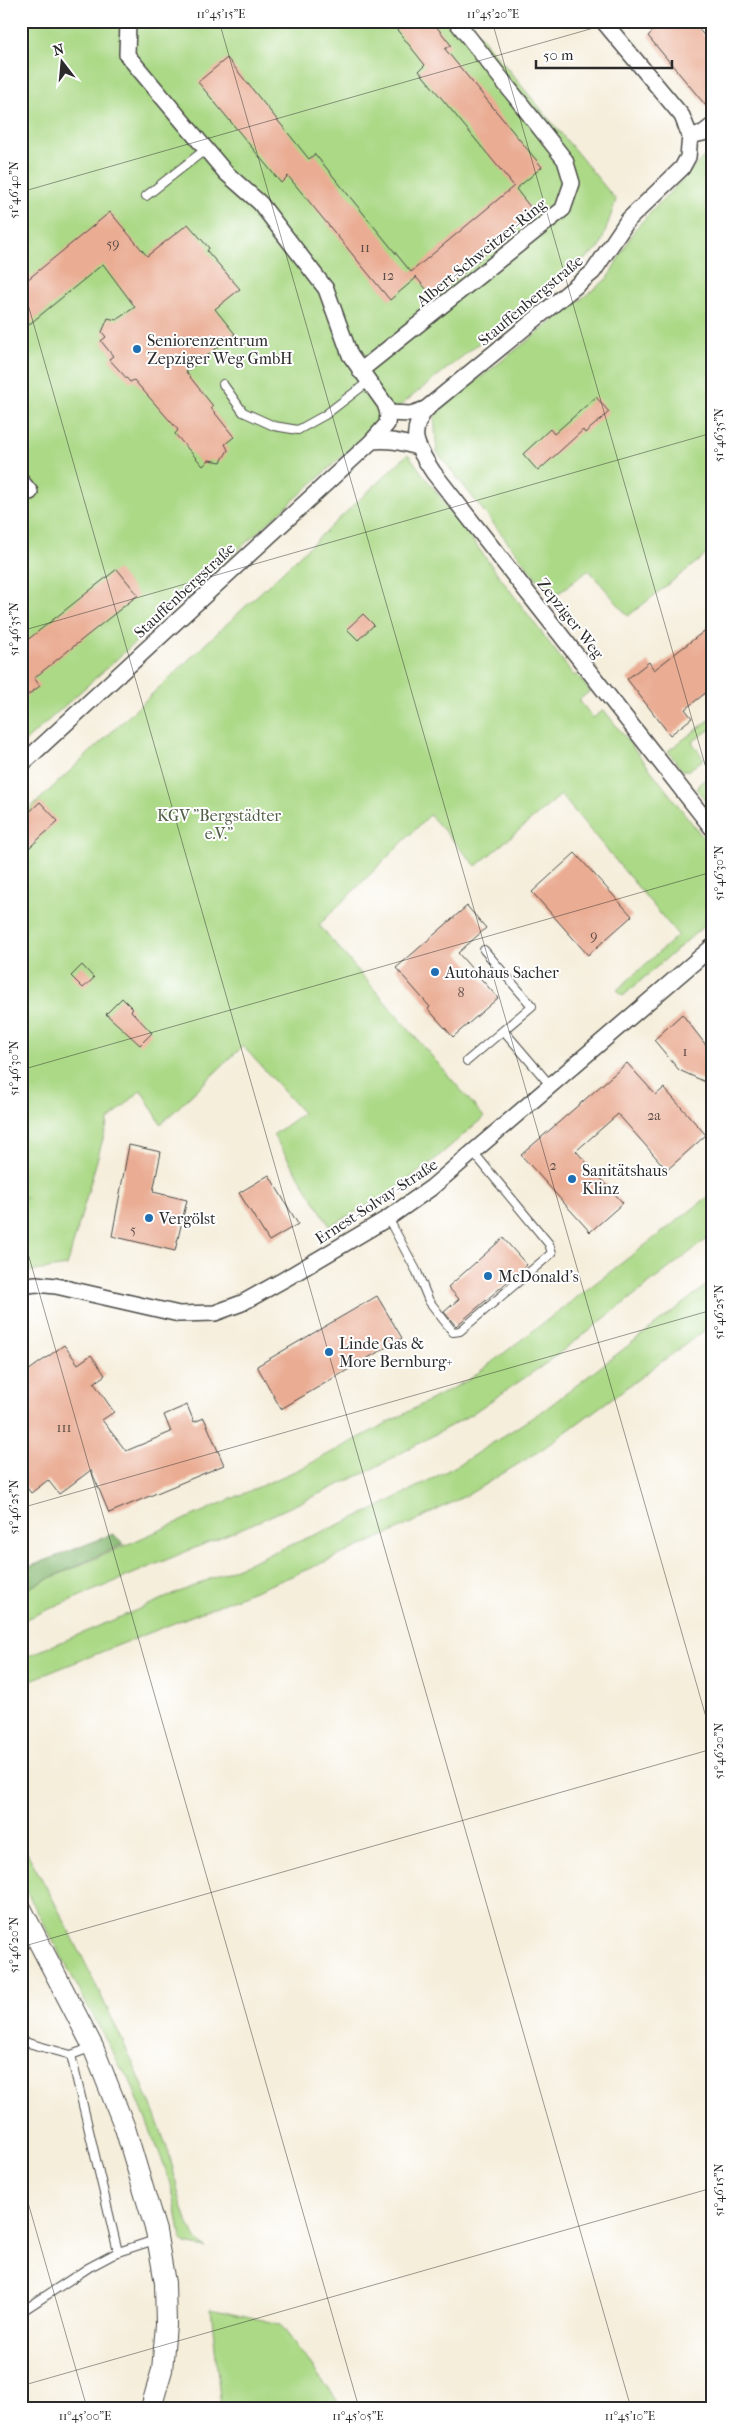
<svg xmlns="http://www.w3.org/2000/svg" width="733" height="2429" viewBox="0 0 733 2429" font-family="'IM FELL French Canon',serif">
<rect width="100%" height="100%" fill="#fff"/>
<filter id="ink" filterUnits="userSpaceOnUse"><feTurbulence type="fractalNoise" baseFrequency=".02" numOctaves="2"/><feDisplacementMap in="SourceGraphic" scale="10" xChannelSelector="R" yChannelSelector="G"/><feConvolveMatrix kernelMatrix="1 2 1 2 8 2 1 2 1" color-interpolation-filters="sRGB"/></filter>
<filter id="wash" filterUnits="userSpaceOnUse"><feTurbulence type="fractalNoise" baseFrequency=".0096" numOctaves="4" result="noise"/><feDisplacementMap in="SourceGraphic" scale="20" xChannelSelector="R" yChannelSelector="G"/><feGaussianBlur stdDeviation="1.12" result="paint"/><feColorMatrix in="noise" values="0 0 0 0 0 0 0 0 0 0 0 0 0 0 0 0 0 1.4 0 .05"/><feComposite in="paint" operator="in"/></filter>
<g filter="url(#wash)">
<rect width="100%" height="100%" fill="#f5eedb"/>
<!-- green -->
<g fill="#abd986" stroke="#6b8258">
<polygon points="21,21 468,21 616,200 600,247 386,417 21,745"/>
<polygon points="712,148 712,550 628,616 589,570 552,598 437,452 434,417 449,402 607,279 635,229"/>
<polygon points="408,454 574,676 576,674 590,691 579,700 593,718 604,710 712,849 712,919 623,996 617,990 678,935 561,795 476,866 430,815 319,925 484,1117 433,1161 390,1193 330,1226 273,1135 303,1113 243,1046 161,1124 141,1090 108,1121 67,1266 21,1273 21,1203 27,1197 21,1202 21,817"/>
<polygon points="712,718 712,728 692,742 704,759 689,770 682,770 668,751"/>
<polygon points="712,774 712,809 697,789 699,784"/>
<polygon points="712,1194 712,1235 548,1362 470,1415 367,1472 266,1518 21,1621 21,1591 302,1468 470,1379"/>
<polygon points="712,1281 712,1325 541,1450 471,1493 393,1532 292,1576 21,1684 21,1659 371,1511 460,1464 547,1408"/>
<path d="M 21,1843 C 51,1893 77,1945 102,1998 C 126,2047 149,2096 167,2148 C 177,2175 181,2232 206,2248 L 186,2244 L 181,2239 L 174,2198 L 165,2167 L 129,2078 L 121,2068 L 21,1881 Z"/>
<polygon points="211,2308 280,2324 343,2408 221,2408"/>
</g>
<!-- forest -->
<polygon fill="#88b973" stroke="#5a724f" points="113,1534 124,1544 21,1591 21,1570"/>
<g id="blocks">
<!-- building -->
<g fill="#eaad94">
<polygon points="390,21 432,21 451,45 445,49 542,167 516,189 534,212 434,298 415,276 416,278 390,300 288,176 281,183 198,82 227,58 309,159 315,154 411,272 514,186 419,71 425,65"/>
<polygon points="650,21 692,21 712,45 712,113 648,36 656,28"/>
<polygon points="110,212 147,256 188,224 209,248 207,251 240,289 215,309 235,334 186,372 213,406 211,408 234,437 225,444 228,450 221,462 209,460 203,466 175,434 178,430 134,380 130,382 109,359 113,356 101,341 106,337 102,332 108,318 116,320 135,307 103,264 21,331 21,285"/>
<polygon points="596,397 609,412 585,433 583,430 538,471 523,454 550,429 554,434"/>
<polygon points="117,569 138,595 34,678 40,686 21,700 21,645"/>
<polygon points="363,614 374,625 358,640 347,629"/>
<polygon points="712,625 712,688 685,709 692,718 670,735 627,679 649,662 654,670"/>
<polygon points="40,802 58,821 28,849 21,841 21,820"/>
<polygon points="575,853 632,916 588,955 532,892"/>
<polygon points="467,906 486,928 458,953 498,998 453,1037 428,1009 430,1007 396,968"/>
<polygon points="82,965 94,978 83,988 71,976"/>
<polygon points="122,998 133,1009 131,1011 152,1033 140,1045 106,1014"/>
<polygon points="682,1014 712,1053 712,1085 679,1070 654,1040"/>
<polygon points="627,1063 656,1095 664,1088 706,1135 667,1170 618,1114 576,1151 623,1203 590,1232 521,1155"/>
<polygon points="129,1145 161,1152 153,1192 187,1200 175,1251 112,1236"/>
<polygon points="269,1175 298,1224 269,1241 239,1193"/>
<polygon points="503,1238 527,1265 456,1326 444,1312 459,1299 448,1287"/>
<polygon points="377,1296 402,1338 281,1409 257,1366"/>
<polygon points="64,1345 78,1364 91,1355 105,1375 94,1383 114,1412 102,1420 126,1451 171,1432 164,1415 187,1405 194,1422 204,1418 224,1465 109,1513 91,1470 59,1494 48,1480 31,1493 21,1480 21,1376"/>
</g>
</g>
</g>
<g filter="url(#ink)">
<use href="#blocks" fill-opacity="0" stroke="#494845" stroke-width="1"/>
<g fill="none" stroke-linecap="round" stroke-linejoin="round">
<defs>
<g id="lane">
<polyline points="146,196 206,149"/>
<polyline points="223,384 243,412 274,426 298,430 325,415 368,382"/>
<polyline points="504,1031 551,1086"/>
<polyline points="467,1061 532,1006 484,950"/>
<polyline points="388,1218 417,1272 429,1301 453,1332 460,1331 552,1253 549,1244 474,1153"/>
<polyline points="21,2041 71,2055 93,2047"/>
<polyline points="71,2055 118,2252"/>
<polyline points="21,2312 88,2268 118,2252 158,2239"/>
</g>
<g id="street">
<path d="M 603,21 L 682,116 L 690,136 L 688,157 L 682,168 L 628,220 L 593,272 L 428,407 C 406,433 417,447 433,472 L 712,828"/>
<polyline points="690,136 703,133 712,126"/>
<polyline points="360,371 563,209 572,183 565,160 456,21"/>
<polyline points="388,413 411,414 428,408"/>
<path d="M 372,441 C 389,439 401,442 417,447"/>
<polyline points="21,481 30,492"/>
<polyline points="21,765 372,441 387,424 388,413 385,404 350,355 326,289 260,203 226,173 127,55 128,21"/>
<polyline points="21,1286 36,1284 56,1286 179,1314 215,1313 242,1303 285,1279 388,1218 431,1188 712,947"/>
</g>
<polyline id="secondary" points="21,1908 93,2047 125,2128 156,2231 165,2283 166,2325 162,2370 151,2408"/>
</defs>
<!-- lane casing -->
<use href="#lane" stroke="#494845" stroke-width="10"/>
<!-- street casing -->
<use href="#street" stroke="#494845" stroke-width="18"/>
<!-- secondary casing -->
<use href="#secondary" stroke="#494845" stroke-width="22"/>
<!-- lane -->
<use href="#lane" stroke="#fff" stroke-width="8"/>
<!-- street -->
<use href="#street" stroke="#fff" stroke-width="15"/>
<!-- secondary -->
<use href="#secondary" stroke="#fff" stroke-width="20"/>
</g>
</g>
<!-- ticks -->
<path fill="none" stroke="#2b2b2b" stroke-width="1" stroke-opacity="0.45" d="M 219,21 L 712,1738M 492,21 L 712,789M 21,192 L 618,21M 21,280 L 631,2408M 21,631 L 712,433M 21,1070 L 712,872M 21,1229 L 359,2408M 21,1508 L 712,1310M 21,1947 L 712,1749M 21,2178 L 87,2408M 21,2386 L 712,2188"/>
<!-- markers -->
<g fill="#1f6fb2" stroke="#fff" stroke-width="2">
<circle cx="137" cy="349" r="5"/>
<circle cx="435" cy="972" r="5"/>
<circle cx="572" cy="1179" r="5"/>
<circle cx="149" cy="1218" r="5"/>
<circle cx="488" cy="1276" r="5"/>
<circle cx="329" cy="1352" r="5"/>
</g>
<g text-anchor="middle" stroke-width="4" stroke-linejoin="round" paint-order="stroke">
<!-- number labels -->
<g font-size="14" fill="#5b4c45">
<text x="113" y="248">59</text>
<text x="365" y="252">11</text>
<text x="388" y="280">12</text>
<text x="594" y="940">9</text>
<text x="461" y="997">8</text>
<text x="685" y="1056">1</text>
<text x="654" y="1120">2a</text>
<text x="553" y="1170">2</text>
<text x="133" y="1234">5</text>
<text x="64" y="1432">111</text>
</g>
<!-- street labels -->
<g font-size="16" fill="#2b2b2b" stroke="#fff">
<text transform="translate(481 252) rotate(-39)" y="6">Albert-Schweitzer-Ring</text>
<text transform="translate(530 300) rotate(-40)" y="6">Stauffenbergstraße</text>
<text transform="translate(184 590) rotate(-43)" y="6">Stauffenbergstraße</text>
<text transform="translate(571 618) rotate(52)" y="6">Zepziger Weg</text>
<text transform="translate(376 1201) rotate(-33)" y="6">Ernest-Solvay-Straße</text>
</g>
<!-- poi labels -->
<g font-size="16" fill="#2b2b2b" stroke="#fff" text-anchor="start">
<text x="147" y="346">Seniorenzentrum<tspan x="147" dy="18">Zepziger Weg GmbH</tspan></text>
<text x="445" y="978">Autohaus Sacher</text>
<text x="582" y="1176">Sanitätshaus<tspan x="582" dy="18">Klinz</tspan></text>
<text x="159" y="1224">Vergölst</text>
<text x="498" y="1282">McDonald's</text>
<text x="339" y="1349">Linde Gas &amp;<tspan x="339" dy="18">More Bernburg+</tspan></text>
</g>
<!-- park labels -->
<g font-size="16" fill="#515f46" stroke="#fff">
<text x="219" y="821">KGV "Bergstädter<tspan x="219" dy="18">e.V."</tspan></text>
</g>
</g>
<!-- margin -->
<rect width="733" height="2429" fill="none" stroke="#fff" stroke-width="55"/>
<!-- north arrow -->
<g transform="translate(62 62) rotate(344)" stroke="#ffffff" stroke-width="4" paint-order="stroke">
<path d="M0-4L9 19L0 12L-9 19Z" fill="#2b2b2b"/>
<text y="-8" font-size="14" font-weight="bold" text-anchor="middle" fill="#2b2b2b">N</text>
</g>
<!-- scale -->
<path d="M536 60v8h136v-8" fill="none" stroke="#2b2b2b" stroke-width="2.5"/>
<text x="543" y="60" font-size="15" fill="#2b2b2b" stroke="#ffffff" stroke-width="4" paint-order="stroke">50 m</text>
<rect x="28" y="28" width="678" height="2374" fill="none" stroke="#2b2b2b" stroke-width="2"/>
<g font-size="12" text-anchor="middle" fill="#2b2b2b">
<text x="221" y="18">11°45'15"E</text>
<text x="493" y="18">11°45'20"E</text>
<text transform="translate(14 190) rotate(-90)" y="4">51°46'40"N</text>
<text transform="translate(719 435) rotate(-90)" y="4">51°46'35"N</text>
<text transform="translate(14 629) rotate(-90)" y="4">51°46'35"N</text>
<text transform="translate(719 873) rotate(-90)" y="4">51°46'30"N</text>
<text transform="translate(14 1068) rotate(-90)" y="4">51°46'30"N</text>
<text transform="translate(719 1312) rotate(-90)" y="4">51°46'25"N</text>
<text transform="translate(14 1507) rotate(-90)" y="4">51°46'25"N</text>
<text transform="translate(719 1751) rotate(-90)" y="4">51°46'20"N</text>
<text transform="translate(14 1945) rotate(-90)" y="4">51°46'20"N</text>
<text transform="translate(719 2190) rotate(-90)" y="4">51°46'15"N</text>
<text x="85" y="2420">11°45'00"E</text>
<text x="358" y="2420">11°45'05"E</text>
<text x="630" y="2420">11°45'10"E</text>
</g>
</svg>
